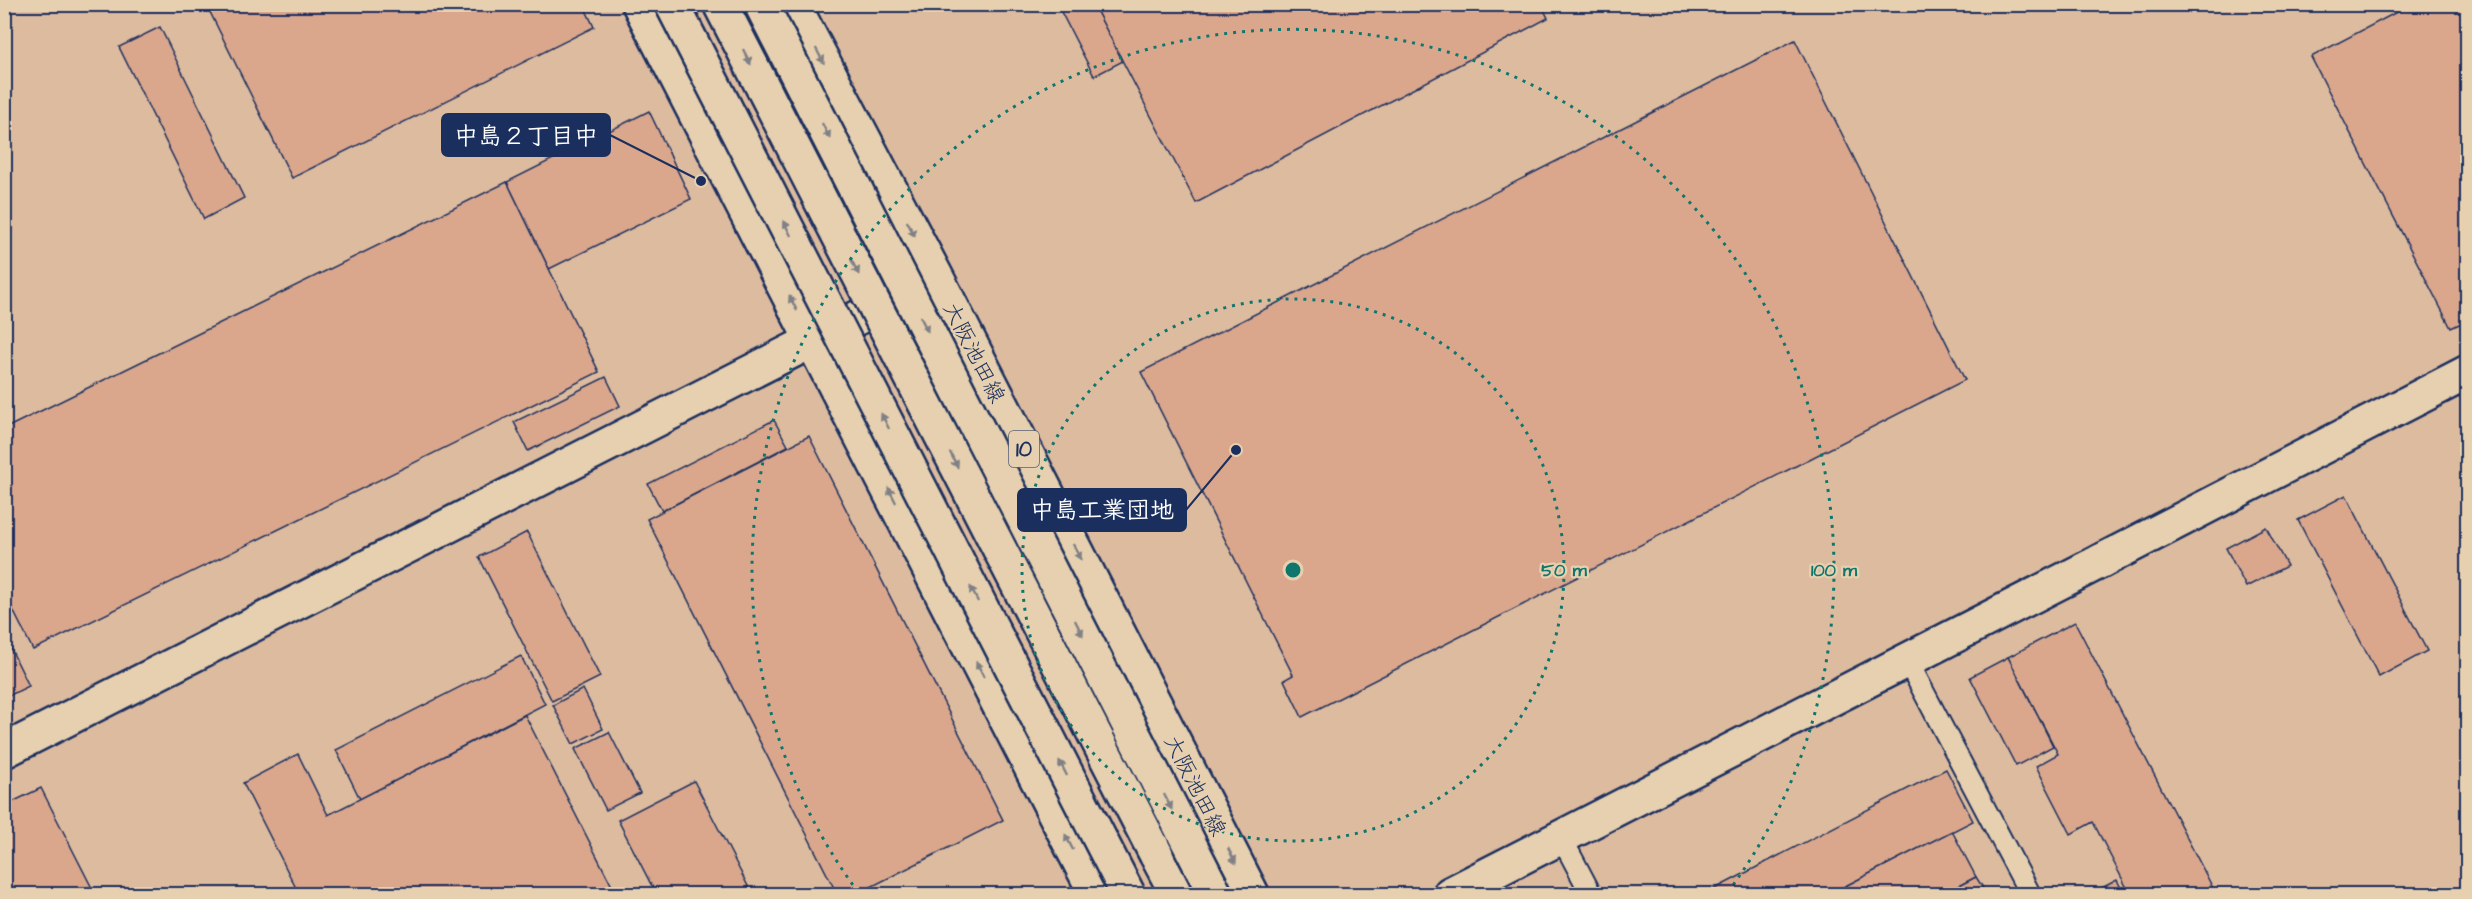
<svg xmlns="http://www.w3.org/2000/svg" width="2472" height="899" viewBox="0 0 2472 899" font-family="'Architects Daughter','Klee One',sans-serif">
<rect width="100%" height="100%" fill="#e4c8a8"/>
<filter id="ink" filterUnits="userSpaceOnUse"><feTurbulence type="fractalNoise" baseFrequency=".0167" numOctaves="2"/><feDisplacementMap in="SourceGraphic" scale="12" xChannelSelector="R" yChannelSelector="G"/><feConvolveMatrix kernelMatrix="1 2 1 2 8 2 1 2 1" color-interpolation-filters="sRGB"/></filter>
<g filter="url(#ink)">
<!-- built -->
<rect fill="#ddbb9f" x="5" y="5" width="2462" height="889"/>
<!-- building -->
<g fill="#daa78d" stroke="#1b2f5e" stroke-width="1.5">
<polygon points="206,4 583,4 594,27 292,178"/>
<polygon points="1057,4 1093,4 1123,61 1094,76"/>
<polygon points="1093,4 1541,4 1548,18 1196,203"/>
<polygon points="2412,4 2468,4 2468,320 2451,328 2311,57"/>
<polygon points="160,27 244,198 204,219 119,47"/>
<polygon points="1795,40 1965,380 1302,717 1284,680 1293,675 1141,372"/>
<polygon points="649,111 691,199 549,269 507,182"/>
<polygon points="507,182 599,372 33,650 4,592 4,429"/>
<polygon points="606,377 620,406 528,451 514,422"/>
<polygon points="774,420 788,446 662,511 648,484"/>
<polygon points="809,436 1003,820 857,894 837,894 647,519"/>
<polygon points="2346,495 2427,651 2379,677 2298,520"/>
<polygon points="2266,527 2287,566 2246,587 2226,548"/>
<polygon points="527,532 600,677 552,701 479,557"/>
<polygon points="2075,622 2216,894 2130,894 2093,822 2071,834 2036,766 2058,754 2008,657"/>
<polygon points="4,635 29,686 4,698"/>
<polygon points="521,656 545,704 360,799 336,750"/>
<polygon points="2008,657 2053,746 2016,766 1970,677"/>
<polygon points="583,689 603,729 573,744 553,705"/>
<polygon points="525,715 616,894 299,894 243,783 298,754 328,815"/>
<polygon points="609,732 640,793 606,810 575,749"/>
<polygon points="1946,769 1973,821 1830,894 1705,894"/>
<polygon points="694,781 752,894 656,894 618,820"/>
<polygon points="41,788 95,894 4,894 4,806"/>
<polygon points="1952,831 1976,877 1943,894 1830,894"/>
<polygon points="1976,877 1987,894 1943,894"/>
<polygon points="2117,880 2124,894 2090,894"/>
</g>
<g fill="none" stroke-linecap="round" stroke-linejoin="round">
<defs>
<g id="lane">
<polyline points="1907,660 2030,894"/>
<polyline points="1561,837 1591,894"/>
</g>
<g id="street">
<polyline points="2101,561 2468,372"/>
<polyline points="4,751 934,279"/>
</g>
<polyline id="secondary" points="1450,894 2101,561"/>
<g id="primary">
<polyline points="639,4 1096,894"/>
<polyline points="793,4 937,278 1252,894"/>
</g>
<polyline id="highway" points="1156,854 1177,894"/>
</defs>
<!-- lane casing -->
<use href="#lane" stroke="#1b2f5e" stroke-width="24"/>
<!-- street casing -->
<use href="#street" stroke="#1b2f5e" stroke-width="38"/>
<!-- secondary casing -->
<use href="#secondary" stroke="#1b2f5e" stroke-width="38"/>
<!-- primary casing -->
<use href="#primary" stroke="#1b2f5e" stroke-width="38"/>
<!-- highway casing -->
<use href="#highway" stroke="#1b2f5e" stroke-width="38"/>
<!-- lane -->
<use href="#lane" stroke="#e6d0af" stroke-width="20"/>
<!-- street -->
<use href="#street" stroke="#e6d0af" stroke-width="33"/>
<!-- secondary -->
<use href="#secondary" stroke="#e6d0af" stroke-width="33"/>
<!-- primary -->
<use href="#primary" stroke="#e6d0af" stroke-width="33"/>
<!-- highway -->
<use href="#highway" stroke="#e6d0af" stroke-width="33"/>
<defs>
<g id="highway-bridge">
<polyline points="672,4 1128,894"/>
<polyline points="720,4 1156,854"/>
<polyline points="761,4 1215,894"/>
</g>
</defs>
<!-- highway-bridge casing -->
<use href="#highway-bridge" stroke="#1b2f5e" stroke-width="38" stroke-linecap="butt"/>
<!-- highway-bridge -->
<use href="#highway-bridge" stroke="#e6d0af" stroke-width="33"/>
</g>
<!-- one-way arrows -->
<defs><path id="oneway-solid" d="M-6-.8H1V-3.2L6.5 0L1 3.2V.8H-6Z" transform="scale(1.5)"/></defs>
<g fill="#808086">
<use href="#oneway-solid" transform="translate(820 56) rotate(62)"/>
<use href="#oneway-solid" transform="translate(747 57) rotate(63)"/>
<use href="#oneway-solid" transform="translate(826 131) rotate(63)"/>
<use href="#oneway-solid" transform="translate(787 228) rotate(-117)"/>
<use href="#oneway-solid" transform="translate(911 229) rotate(62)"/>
<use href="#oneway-solid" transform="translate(855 267) rotate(63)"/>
<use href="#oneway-solid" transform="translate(793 303) rotate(-117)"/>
<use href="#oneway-solid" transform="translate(924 324) rotate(63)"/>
<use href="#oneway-solid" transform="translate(885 421) rotate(-117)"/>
<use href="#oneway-solid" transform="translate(954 460) rotate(63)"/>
<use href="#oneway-solid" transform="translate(892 495) rotate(-117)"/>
<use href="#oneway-solid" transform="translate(1077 552) rotate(63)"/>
<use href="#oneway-solid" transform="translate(974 594) rotate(-117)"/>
<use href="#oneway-solid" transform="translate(1079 628) rotate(63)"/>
<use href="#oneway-solid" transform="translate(980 669) rotate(-117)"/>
<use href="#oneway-solid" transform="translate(1063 768) rotate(-117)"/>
<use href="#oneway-solid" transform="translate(1168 802) rotate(63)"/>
<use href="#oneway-solid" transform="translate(1069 842) rotate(-117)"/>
<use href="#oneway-solid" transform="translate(1232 856) rotate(63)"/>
</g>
</g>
<!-- distance rings -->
<g fill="none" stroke="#0f766e" stroke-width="3" stroke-dasharray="3 6">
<circle cx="1293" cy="570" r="271"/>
<path d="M858 892A541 541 0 1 1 1728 892"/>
</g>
<g text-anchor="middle" stroke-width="4.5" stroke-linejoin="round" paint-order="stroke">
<!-- shield labels -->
<rect fill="#e6d0af" stroke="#585f76" stroke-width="1.5" x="1009" y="431" width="30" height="36" rx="4.5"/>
<g font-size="21" font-weight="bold" fill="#1b2f5e">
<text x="1024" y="456">10</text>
</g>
<!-- street labels -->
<g font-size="22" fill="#1b2f5e" stroke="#e6d0af">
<text transform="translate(975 352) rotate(63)" y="8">大阪池田線</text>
<text transform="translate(1196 785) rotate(63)" y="8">大阪池田線</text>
</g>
</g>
<circle cx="1293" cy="570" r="9" fill="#0f766e" stroke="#e6d0af" stroke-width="3"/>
<g font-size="18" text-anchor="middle" font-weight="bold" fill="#0f766e" stroke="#e6d0af" stroke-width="4.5" stroke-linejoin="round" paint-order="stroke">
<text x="1564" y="576">50 m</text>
<text x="1834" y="576">100 m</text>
</g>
<!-- callouts -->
<path fill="none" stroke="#1b2f5e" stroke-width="2" d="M701 181L610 135M1236 450L1186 510"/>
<g fill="#1b2f5e" stroke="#e6d0af" stroke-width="2">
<circle cx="701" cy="181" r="6"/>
<circle cx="1236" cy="450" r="6"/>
</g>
<g fill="#1b2f5e" stroke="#1b2f5e" stroke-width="2">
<rect x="442" y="114" width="168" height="42" rx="6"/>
<rect x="1018" y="489" width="168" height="42" rx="6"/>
</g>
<g font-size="24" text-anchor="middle" font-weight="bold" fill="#fff">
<text x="526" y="144">中島２丁目中</text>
<text x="1102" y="518">中島工業団地</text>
</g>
<!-- margin -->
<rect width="2472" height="899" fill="none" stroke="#e6d0af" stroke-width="24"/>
<rect x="12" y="12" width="2448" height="875" fill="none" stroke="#1b2f5e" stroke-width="2" filter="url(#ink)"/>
</svg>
